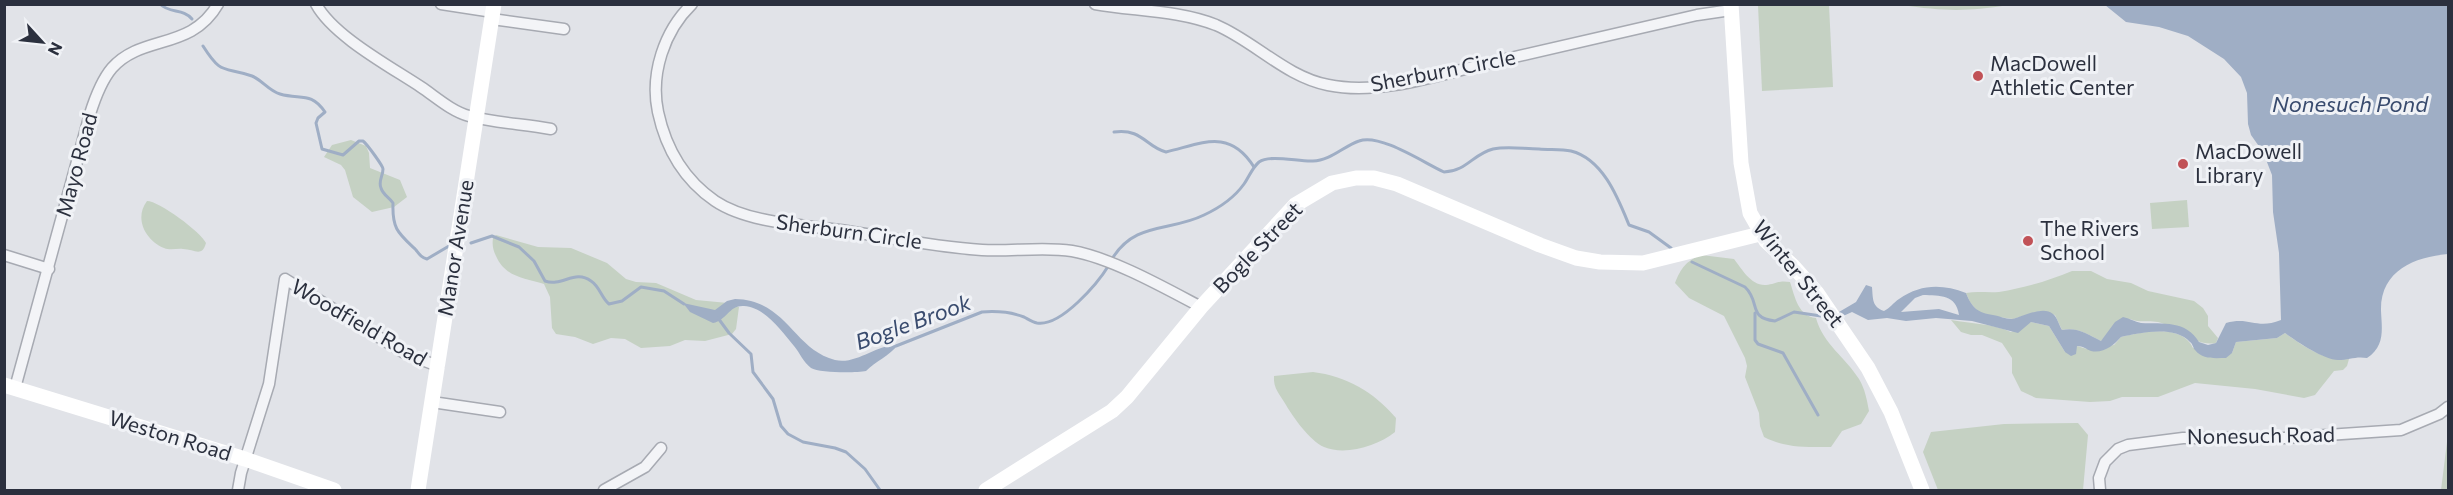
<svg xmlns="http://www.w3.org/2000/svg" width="2453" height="495" viewBox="0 0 2453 495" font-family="Commissioner,sans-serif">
<rect width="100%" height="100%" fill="#e1e3e8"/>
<!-- green -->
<g fill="#c5d1c3">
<polygon points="1758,5 1829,5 1833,87 1762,91"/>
<path d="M 1901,5 L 2008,5 C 1966,12 1943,11 1901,5 Z"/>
<polygon points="351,140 366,146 369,153 370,168 400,180 407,197 394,207 372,212 353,197 345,170 341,165 324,157 332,145"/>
<polygon points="2187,200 2189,227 2152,229 2150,203"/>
<path d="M 147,201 C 159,201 201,232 206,243 C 202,258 194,249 183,249 C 177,248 171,251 164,248 C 145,240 134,218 147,201 Z"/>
<path d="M 496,235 L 538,247 L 571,248 L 607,263 L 626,279 L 636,282 L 656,283 L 696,300 L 728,303 L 739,307 L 736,329 L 732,334 L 705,341 L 685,340 L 670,346 L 641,348 L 625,339 L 611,338 L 593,344 L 575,337 L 556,334 L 552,328 L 550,297 L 544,284 C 524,278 505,277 496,256 C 493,250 492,245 493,238 Z"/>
<path d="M 1701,255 L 1734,259 C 1742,269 1751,286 1766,285 C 1776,284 1778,280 1790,282 C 1795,297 1798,316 1816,318 C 1823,344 1846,358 1859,379 C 1865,389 1867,400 1869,411 L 1861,424 L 1842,431 L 1831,447 C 1807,447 1785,448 1764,437 L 1760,426 L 1759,413 L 1745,377 L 1747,366 L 1745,358 L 1724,316 L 1689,298 L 1675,283 C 1681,268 1686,261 1701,255 Z"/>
<path d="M 2072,271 L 2091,271 L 2107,279 L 2131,283 L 2148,291 L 2194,301 L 2203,308 L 2208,316 L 2208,326 L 2218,338 L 2216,343 C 2195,347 2178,327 2158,322 C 2148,320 2140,323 2130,319 L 2101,341 C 2089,335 2077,327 2062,330 L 2055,315 L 2040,311 L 2013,319 L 1985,315 L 1978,312 L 1970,302 L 1966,293 C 1977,291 1988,293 1999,292 C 2024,288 2048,281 2072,271 Z"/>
<path d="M 1951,320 C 1972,324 1991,323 2011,332 L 2031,322 L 2049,326 L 2065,352 L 2075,349 L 2077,346 L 2087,349 L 2114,345 L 2121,337 C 2141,332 2182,323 2193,348 L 2232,353 L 2236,342 L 2277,338 L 2285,333 C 2303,346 2326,362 2349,359 L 2347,366 L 2343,370 L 2334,371 L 2315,395 L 2304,398 L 2255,389 L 2195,383 L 2158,397 L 2122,397 L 2110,401 L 2090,402 L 2036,398 L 2021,391 L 2012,373 L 2012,358 L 2002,343 L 1982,335 L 1971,335 L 1961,332 Z"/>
<path d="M 1313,372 C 1346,376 1374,392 1396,418 L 1395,432 C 1378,446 1345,456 1324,447 C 1310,441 1293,417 1286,405 C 1280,394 1273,389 1274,376 Z"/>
<polygon points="2078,423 2088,435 2083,490 1938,490 1923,452 1931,432 2004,424"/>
<polygon points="2448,434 2448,490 2441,490"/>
</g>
<!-- water -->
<g fill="#9faec5" fill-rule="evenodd">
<path d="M 2105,5 L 2448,5 L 2448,254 C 2414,257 2380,271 2381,311 C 2382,330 2385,346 2367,358 C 2356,356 2349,360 2338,360 C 2324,360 2296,341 2285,333 L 2277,338 L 2236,342 L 2232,353 L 2226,358 C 2215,358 2203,360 2195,350 C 2193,348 2193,344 2190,342 C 2175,325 2139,333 2121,337 C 2114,345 2103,354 2091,351 C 2086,349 2083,346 2077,346 L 2076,354 L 2071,356 L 2065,352 L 2049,326 L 2031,322 L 2018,333 L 1972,321 L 1936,318 L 1906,321 L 1887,318 L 1868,320 L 1852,312 L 1841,317 L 1839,312 L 1856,302 L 1866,285 L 1872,287 C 1873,299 1872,307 1884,311 C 1890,308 1893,303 1899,299 C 1921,284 1942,284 1966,293 C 1972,308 1978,313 1993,315 C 2000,316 2005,319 2012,319 C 2023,317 2043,305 2053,314 C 2057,317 2059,325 2062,330 C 2078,327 2087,334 2101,341 L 2115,322 L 2123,317 C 2129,318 2135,322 2141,323 C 2163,324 2186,320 2199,342 L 2208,345 L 2216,343 L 2226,323 C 2250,316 2256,330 2281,320 L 2279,253 L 2273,212 L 2272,175 L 2263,152 L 2251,135 L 2248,124 L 2247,93 L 2241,77 L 2224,59 L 2188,36 L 2159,27 L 2126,22 ZM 1923,295 C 1940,296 1956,294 1959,315 L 1939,309 L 1901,312 L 1915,298 Z"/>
<path d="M 735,299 C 787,300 793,349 835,360 C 857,365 876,344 898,345 C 889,356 876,361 866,371 C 856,373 819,373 811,368 C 803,362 800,353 794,346 C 782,332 765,307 744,306 C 729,305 727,320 713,323 L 690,312 L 683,303 L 715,310 L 727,301 Z"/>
</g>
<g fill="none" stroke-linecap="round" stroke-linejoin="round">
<!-- stream -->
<g stroke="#9faec5" stroke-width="3">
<path d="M 160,4 C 170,14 183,8 192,19"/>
<path d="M 203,46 C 222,76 223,66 252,76 C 262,80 269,91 280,94 C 300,100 311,91 325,112 L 318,118 L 316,123 L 322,149 L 343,155 L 359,141 L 363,141 C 367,144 383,166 383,169 C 383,176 378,181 381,188 C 383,195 389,197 393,203 C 392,229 398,233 416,250 C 420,255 421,257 427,259 L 449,246"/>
<path d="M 1114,132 C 1142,128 1146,147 1166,152 C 1201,144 1229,127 1254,167"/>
<path d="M 471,243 L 492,236 L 519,247 L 534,261 L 545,281 C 562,287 575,269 591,281 C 600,287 601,297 609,304 L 622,301 L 641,287 L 664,291 L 684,304"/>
<path d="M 1112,259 C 1135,221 1170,232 1204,215 C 1219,208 1234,198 1244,184 C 1249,177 1252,168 1259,162 C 1270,154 1299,162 1313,161 C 1330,161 1344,146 1359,141 C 1380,133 1424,163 1444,172 C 1467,171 1473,154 1493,149 C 1508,146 1524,149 1539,149 C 1549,150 1561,149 1571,151 C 1603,159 1618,198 1629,225 L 1649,232 L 1671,248"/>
<path d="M 1692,262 L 1745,287 C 1761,302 1747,318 1775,321 L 1794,312 L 1821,316"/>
<polyline points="1755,313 1755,340 1758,344 1783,353 1818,415"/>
<polyline points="718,318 729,333 751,354 753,372 773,399 781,426 788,434 803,442 835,448 846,452 865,469 880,490"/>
<path d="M 896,346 L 982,312 C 995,311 1011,312 1024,317 C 1028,319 1032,322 1037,323 C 1061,327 1098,283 1109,265"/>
</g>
<defs>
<g id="street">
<path d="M 316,4 C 333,36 391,67 421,87 C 436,97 451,111 469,116 C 495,123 524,124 551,129"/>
<polyline points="441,4 493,12"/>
<path d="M 692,4 C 664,31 650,74 658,112 C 666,149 683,179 715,201 C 749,224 807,225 847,231 C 891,238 937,247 982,250 C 1012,252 1042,246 1072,251 C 1112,258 1165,288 1201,307"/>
<path d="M 1095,4 C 1134,11 1178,10 1216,25 C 1254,41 1286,77 1328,85 C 1381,96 1441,74 1493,62 C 1561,46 1629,31 1697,15 L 1731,10"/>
<polyline points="492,19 564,29"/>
<polyline points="4,255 49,269"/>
<path d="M 15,388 L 90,114 C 95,98 101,81 112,68 C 142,34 191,51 218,4"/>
<polyline points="432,402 500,412"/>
<polyline points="238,490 241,473 269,384 285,279 406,354 438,366"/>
<polyline points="604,490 645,467 661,448"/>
<polyline points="2100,490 2099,478 2105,462 2118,449 2128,445 2183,438 2284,438 2401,430 2439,414 2448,407"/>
</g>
</defs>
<!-- street casing -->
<use href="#street" stroke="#a7aab2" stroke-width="13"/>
<!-- street -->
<use href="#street" stroke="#f3f4f7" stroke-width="10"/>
<!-- secondary -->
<g stroke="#fff" stroke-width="15">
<polyline points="1731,4 1741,163 1750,213 1766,241 1793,266 1817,293 1868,368 1891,412 1922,490"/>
<polyline points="4,385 245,459 334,490"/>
<polyline points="418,490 494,4"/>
<polyline points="986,490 1112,411 1127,397 1201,307 1295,205 1332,183 1356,178 1374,178 1397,184 1540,245 1576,258 1600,262 1643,263 1760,234"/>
</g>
</g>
<!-- markers -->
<g fill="#c15257" stroke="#f0f2f6" stroke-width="2">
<circle cx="1978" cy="76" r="6"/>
<circle cx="2183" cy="164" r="6"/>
<circle cx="2028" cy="241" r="6"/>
</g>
<g text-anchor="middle" stroke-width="6" stroke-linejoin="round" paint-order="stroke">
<!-- poi labels -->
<g font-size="21" fill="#2b303e" stroke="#f0f2f6" text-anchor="start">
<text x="1990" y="71">MacDowell<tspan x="1990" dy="24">Athletic Center</tspan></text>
<text x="2195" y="159">MacDowell<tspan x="2195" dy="24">Library</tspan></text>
<text x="2040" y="236">The Rivers<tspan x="2040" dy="24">School</tspan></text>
</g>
<!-- street labels -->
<g font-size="21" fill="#2b303e" stroke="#f0f2f6">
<text transform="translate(1443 71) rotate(-11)" y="7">Sherburn Circle</text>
<text transform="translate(77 165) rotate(-75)" y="7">Mayo Road</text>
<text transform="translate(849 232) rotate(8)" y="7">Sherburn Circle</text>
<text transform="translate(456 248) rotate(-81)" y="7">Manor Avenue</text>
<text transform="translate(1258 248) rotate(-46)" y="7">Bogle Street</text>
<text transform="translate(1798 274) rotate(51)" y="7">Winter Street</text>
<text transform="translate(359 323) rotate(30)" y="7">Woodfield Road</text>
<text transform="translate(170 436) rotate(17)" y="7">Weston Road</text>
<text transform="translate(2261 436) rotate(-1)" y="7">Nonesuch Road</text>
</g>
<!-- water labels -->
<g font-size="22" font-style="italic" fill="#394b6e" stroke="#f0f2f6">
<text x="2350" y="112">Nonesuch Pond</text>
<text transform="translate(913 322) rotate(-20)" y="8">Bogle Brook</text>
</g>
</g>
<!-- border -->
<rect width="2453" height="495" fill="none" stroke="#2b303e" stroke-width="12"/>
<!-- north arrow -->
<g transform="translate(42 42) rotate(117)" stroke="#f0f2f6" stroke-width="4.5" paint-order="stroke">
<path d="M0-4.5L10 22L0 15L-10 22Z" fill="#2b303e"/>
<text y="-9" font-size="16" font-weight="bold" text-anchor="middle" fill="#2b303e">N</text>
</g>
</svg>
